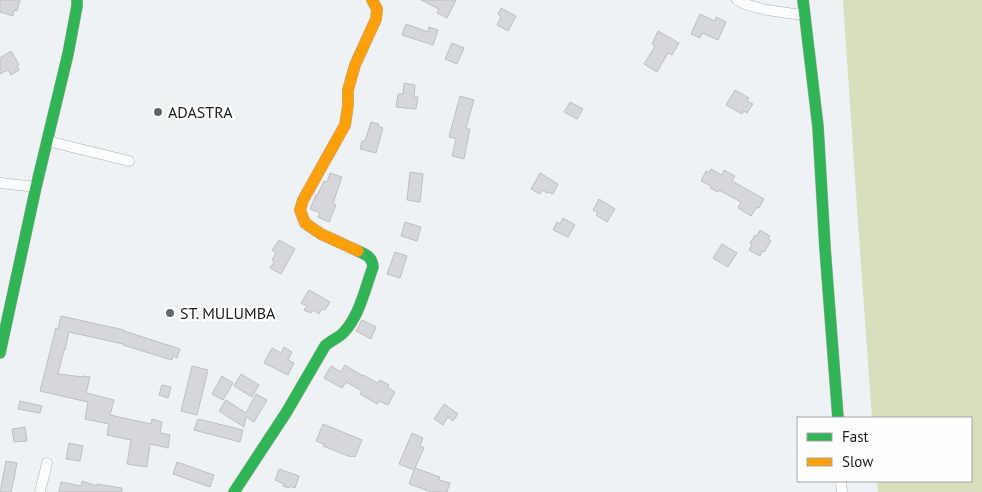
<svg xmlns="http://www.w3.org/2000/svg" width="982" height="492" viewBox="0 0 982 492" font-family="'PT Sans',sans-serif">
<rect width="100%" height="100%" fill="#eef2f5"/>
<!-- green -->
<polygon fill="#d7dfbd" points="843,0 982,0 982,492 878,492 877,481 971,481 971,418 872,418 858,223"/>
<!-- building -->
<g fill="#d5d7da" stroke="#bebfc2">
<polygon points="0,0 20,0 17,11 14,10 13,16 0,12"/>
<polygon points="421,0 456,0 447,18 437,13 439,9"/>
<polygon points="501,8 516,16 508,31 497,25 501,17 498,14"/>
<polygon points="700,14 715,21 716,17 726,22 718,40 702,33 700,38 691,34"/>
<polygon points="406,24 428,32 429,27 438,30 433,45 402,35"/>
<polygon points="658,31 679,43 672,55 668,53 657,72 644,64 655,46 652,44"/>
<polygon points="452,43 464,48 457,64 445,59"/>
<polygon points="11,51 19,65 17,66 19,70 11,75 8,70 0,74 0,58"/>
<polygon points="404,83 415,85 414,97 418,97 416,109 396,107 398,94 403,94"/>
<polygon points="735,90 749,98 747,101 753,104 747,113 744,111 742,114 726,105"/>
<polygon points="460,96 474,100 466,128 470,129 464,159 452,156 456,139 449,137"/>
<polygon points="570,102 583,109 577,119 564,112"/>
<polygon points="371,122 379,124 378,126 383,128 376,153 360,149 362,141 365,141"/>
<polygon points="711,169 722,175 724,170 735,176 732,181 764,199 759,208 757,207 751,216 738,208 741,202 719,190 718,192 710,188 711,186 701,181 706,171 709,173"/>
<polygon points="410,172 423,174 420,202 407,200"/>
<polygon points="330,173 342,177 333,203 336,205 329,222 318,217 320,213 310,209 316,195 317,196 324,181 327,182"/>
<polygon points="540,173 558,184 553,194 548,192 547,193 542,190 540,194 531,189"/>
<polygon points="599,199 615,209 607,222 596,215 598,213 593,210"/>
<polygon points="563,218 575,225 568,237 553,230 557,222 560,224"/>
<polygon points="405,222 421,227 417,241 401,236"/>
<polygon points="760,230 770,236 768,239 771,241 764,252 762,251 760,256 749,250 752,244 750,243 755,235 757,236"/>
<polygon points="279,240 295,249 281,274 270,268 274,262 272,260 276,253 272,250"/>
<polygon points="722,244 737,253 728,267 713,258"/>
<polygon points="395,252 407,256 400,278 387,274"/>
<polygon points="309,290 330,302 325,310 322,309 319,314 313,310 311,313 304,310 307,306 301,303"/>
<polygon points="61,316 124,330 124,331 180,349 177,358 173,356 172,360 123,345 123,344 69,332 65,350 64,350 58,374 83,377 83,376 90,377 86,393 114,400 110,415 151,424 152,419 162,422 160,433 170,435 168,448 150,444 147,467 127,464 131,440 107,435 109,424 85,419 88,402 40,391 56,328 58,329"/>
<polygon points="362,320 376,327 371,339 356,331"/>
<polygon points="284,347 292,352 288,360 294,363 288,375 264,363 272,348 281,353"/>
<polygon points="345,365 363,376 363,375 378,383 380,380 389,385 387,387 395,392 388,405 379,401 377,404 360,394 362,391 346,382 342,388 324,378 331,366 341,372"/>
<polygon points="192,366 208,370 197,415 181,411"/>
<polygon points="241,374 259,385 252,397 234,386"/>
<polygon points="222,376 233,383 223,400 212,394"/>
<polygon points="162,385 171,387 168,398 159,395"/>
<polygon points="256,394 267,400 254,422 246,417 244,427 219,411 226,400 246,413"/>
<polygon points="20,401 42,406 40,413 18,409"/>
<polygon points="444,404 458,414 453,421 448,417 443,425 434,419"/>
<polygon points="198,419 243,430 240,442 194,430"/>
<polygon points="323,424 362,440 355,457 352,456 351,457 323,446 324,444 316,441"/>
<polygon points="25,427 27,441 14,442 12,429"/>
<polygon points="412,433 423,438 420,446 424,448 415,468 440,477 439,480 450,483 447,492 432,492 409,484 414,470 399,464"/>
<polygon points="69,443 83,446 80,461 66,459"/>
<polygon points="6,461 17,463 14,479 11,492 0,492"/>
<polygon points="177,462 214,475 210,487 173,474"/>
<polygon points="279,469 299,476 295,488 290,486 289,488 283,486 284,484 275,480"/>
<polygon points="82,481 97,486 97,484 122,488 122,492 59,492 61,482 81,486"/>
</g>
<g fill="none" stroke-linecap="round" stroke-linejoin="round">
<defs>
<g id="street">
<path d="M 737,0 C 758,11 781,12 804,15"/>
<polyline points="47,141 129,161"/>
<polyline points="0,183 36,187"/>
<polyline points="841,481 842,492"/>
<polyline points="40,492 47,463"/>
</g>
<g id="fast">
<polyline points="803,0 818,127 825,248 838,418"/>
<polyline points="0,353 36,187 68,54 77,6 77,0"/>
<path d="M 234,492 L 286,413 L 325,346 C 331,340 339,338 344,332 C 360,315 365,288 373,267 C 372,257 367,255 358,251"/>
</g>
<polyline id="slow" points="358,251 321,234 305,223 300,210 303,200 345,125 348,105 348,90 355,65 376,19 377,9 372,0"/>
</defs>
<!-- street casing -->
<use href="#street" stroke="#abadb0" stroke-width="11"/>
<!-- fast casing -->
<use href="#fast" stroke="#abadb0" stroke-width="12"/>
<!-- slow casing -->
<use href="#slow" stroke="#abadb0" stroke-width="12"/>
<!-- street -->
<use href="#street" stroke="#fcfdfe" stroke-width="10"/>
<!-- fast -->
<use href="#fast" stroke="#30b455" stroke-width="11"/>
<!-- slow -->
<use href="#slow" stroke="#ff9f0a" stroke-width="11"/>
</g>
<!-- markers -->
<g fill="#636668" stroke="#fefefe" stroke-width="2">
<circle cx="158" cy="112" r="5"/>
<circle cx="170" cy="313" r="5"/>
</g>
<g text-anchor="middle" stroke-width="4.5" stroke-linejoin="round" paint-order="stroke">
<!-- poi labels -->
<g font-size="16" fill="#181a1c" stroke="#fefefe" text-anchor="start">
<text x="168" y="118">ADASTRA</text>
<text x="180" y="319">ST. MULUMBA</text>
</g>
</g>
<!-- legend -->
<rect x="797" y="417" width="175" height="65" fill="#fefefe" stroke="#a2a3a4"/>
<rect x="807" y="433" width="25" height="8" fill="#30b455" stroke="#a2a3a4"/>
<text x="842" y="442" font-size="15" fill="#181a1c">Fast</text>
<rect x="807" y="458" width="25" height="8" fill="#ff9f0a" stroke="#a2a3a4"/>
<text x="842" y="467" font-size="15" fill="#181a1c">Slow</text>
</svg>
